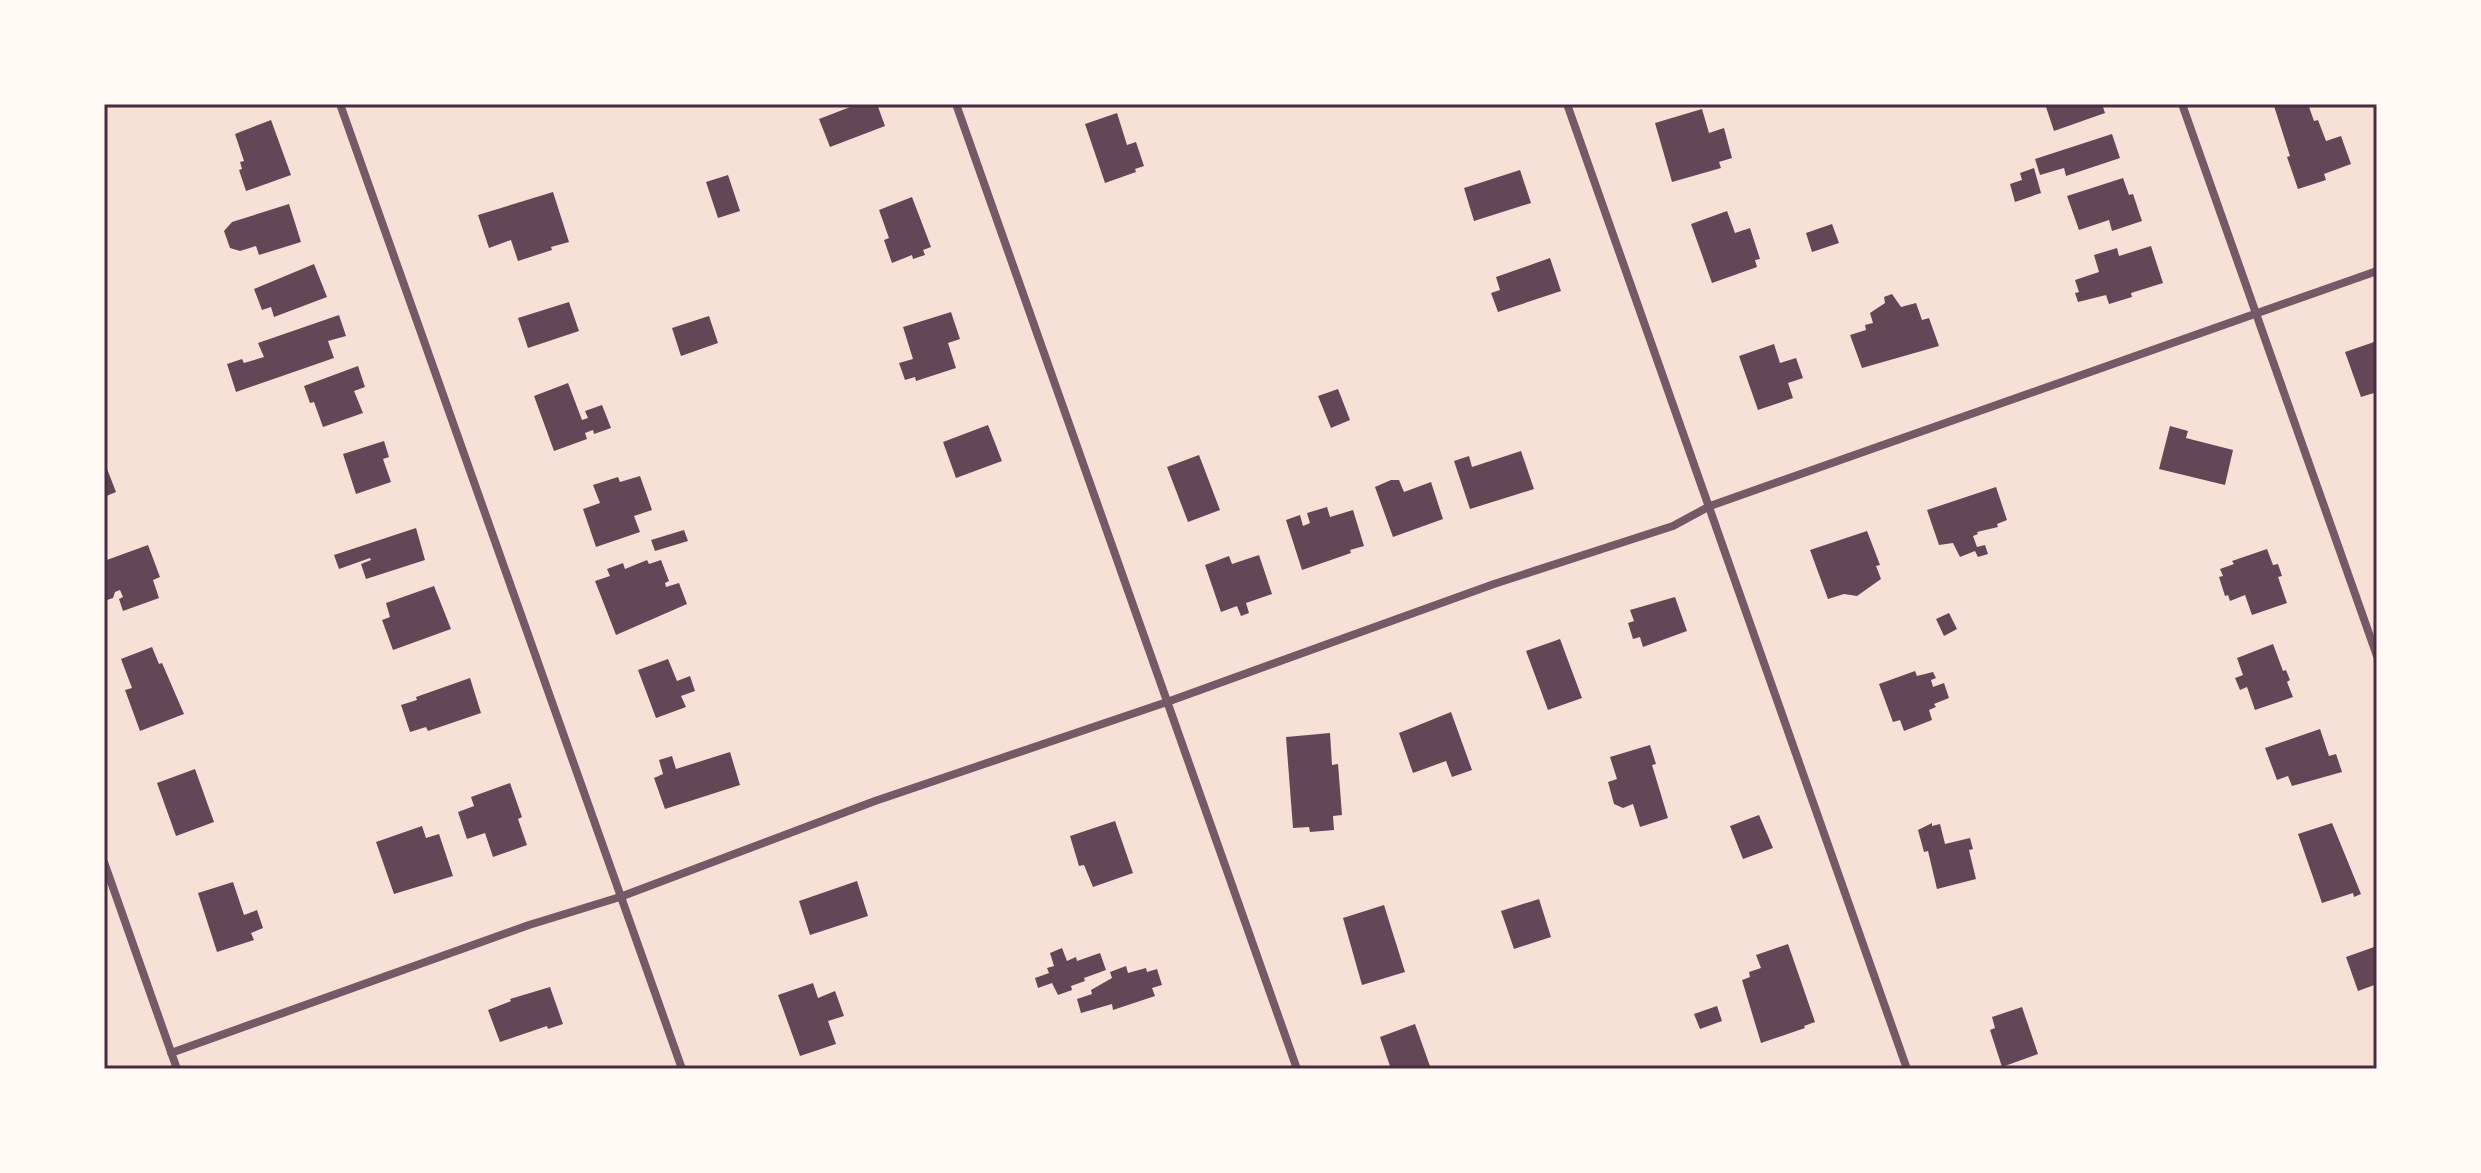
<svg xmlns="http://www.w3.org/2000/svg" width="2481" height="1173" viewBox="0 0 2481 1173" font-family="Poppins,sans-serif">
<rect width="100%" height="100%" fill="#f7e1d7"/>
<!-- building -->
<g fill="#644757">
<polygon points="858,104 877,104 885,126 830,147 819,119"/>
<polygon points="2045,104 2102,104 2105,113 2054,131"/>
<polygon points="2281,104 2308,104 2314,121 2318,120 2326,141 2341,136 2351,164 2324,174 2326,180 2298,189 2287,157 2290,156 2274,106"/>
<polygon points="1702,109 1709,133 1724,128 1732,158 1719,162 1721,168 1672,182 1655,123"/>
<polygon points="1117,113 1127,145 1136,142 1144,166 1135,169 1136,172 1105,183 1085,124"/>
<polygon points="271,120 291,175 246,191 239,170 242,169 240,162 244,161 235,134"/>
<polygon points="2112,134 2120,158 2066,176 2064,168 2040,175 2035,159"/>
<polygon points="2034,168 2041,193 2015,202 2010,184 2022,180 2020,173"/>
<polygon points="1520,170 1531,203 1474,221 1464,188"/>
<polygon points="728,175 740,211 718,218 706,182"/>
<polygon points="2123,178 2129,195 2133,194 2142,221 2112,231 2109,220 2079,230 2067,196"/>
<polygon points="553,192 569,242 551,247 552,250 518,261 511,240 489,248 478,215"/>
<polygon points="912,197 931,247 923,250 925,255 913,259 912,255 892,263 884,240 889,238 879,210"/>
<polygon points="289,204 301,242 259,255 256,246 240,251 230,248 224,231 232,222"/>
<polygon points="1727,211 1735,233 1750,228 1760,259 1755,260 1757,267 1712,283 1691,224"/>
<polygon points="1832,224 1839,243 1812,252 1806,233"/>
<polygon points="2151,246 2163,283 2131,293 2132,297 2109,304 2106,295 2078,302 2075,293 2079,292 2075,280 2099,272 2094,255 2117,248 2119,256"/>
<polygon points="1550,258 1561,291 1498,312 1491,293 1500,290 1496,277"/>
<polygon points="314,264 327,297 274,317 271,307 262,310 254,289"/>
<polygon points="1892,294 1901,307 1916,303 1922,320 1929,318 1939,346 1862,368 1850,335 1866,330 1865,325 1873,323 1870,313 1885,303 1884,297"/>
<polygon points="569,302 579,331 528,348 518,318"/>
<polygon points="951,312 960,339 948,343 956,368 916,381 915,377 905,380 899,363 913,359 903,327"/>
<polygon points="339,315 346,336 328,341 334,358 236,392 227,364 242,359 244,363 264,357 258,343"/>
<polygon points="709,316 718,343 681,356 672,328"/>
<polygon points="2377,341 2377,392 2361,397 2345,352"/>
<polygon points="1774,344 1780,363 1796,358 1803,378 1788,383 1793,398 1758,410 1739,356"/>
<polygon points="358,366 365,387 354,391 363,413 323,427 314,402 310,403 304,386"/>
<polygon points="568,383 582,420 588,418 585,411 602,405 611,428 594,434 593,430 585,433 587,439 554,451 534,396"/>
<polygon points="1338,389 1350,420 1331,428 1318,396"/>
<polygon points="988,425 1002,461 956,478 943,442"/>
<polygon points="2170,426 2188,431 2186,438 2233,450 2225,485 2159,469"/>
<polygon points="384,441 389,457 383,459 391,482 356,494 343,454"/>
<polygon points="1521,451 1534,489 1470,509 1454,461 1469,456 1472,467"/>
<polygon points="1199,455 1220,510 1188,522 1167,467"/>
<polygon points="104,461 116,492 104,497"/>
<polygon points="640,476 652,510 634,516 640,532 596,547 583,509 600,503 593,485 618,477 620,482"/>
<polygon points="1391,480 1399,480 1404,492 1431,482 1443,519 1393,537 1375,487"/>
<polygon points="1996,487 2007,520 1997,524 1998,527 1977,532 1978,534 1973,536 1977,547 1985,545 1988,554 1978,557 1975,551 1960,557 1953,543 1939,545 1927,510"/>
<polygon points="1327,507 1330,517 1353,510 1364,546 1350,550 1351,553 1302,570 1286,520 1300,515 1303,526 1310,523 1307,513"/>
<polygon points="416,528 425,560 366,579 361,564 371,560 370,558 339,569 334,555"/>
<polygon points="684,530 688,541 655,551 651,540"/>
<polygon points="1867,531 1880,565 1876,566 1881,579 1857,596 1844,594 1828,599 1810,550"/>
<polygon points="148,545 160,577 153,580 159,598 123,611 119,599 123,597 120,590 115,592 113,598 104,601 104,561"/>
<polygon points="2267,549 2273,565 2278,564 2282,576 2278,577 2287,603 2252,615 2245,595 2230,601 2228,595 2225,596 2219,577 2223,576 2220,569 2234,564 2232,561"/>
<polygon points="1259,555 1272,594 1246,603 1249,613 1241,616 1237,606 1221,612 1205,565 1229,556 1232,564"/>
<polygon points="647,560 649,564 661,560 669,581 665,583 666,587 679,583 687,604 616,635 595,581 610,576 607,569 623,563 625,569"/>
<polygon points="434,586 451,629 393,650 382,620 390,617 386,603"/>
<polygon points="1675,597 1687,631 1643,647 1640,637 1633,639 1628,623 1634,621 1630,610"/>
<polygon points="1949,613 1957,629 1944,636 1936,619"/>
<polygon points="1560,639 1582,698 1548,710 1526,651"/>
<polygon points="2273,644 2283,671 2286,670 2290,680 2287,682 2293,697 2255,710 2247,687 2240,690 2235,678 2243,675 2237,658"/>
<polygon points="152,647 159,664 162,663 184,714 140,731 125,690 132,688 121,659"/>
<polygon points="668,659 677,681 690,676 695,691 681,696 686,707 656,718 638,670"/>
<polygon points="1915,671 1917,676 1933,672 1936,678 1931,680 1933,687 1944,683 1949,698 1934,704 1936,707 1929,710 1932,720 1904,731 1900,720 1893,722 1879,684"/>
<polygon points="470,678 481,713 428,731 426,727 410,732 401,705 417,700 416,697"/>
<polygon points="1451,712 1472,770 1452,777 1446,761 1413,773 1399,733"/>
<polygon points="2320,729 2329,756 2336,754 2342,772 2292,786 2288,776 2277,780 2265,748"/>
<polygon points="1330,733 1332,765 1338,764 1342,815 1333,816 1334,830 1310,832 1309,827 1293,828 1286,737"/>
<polygon points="1650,745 1656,764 1652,765 1668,818 1640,827 1633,804 1623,808 1614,804 1608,782 1617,779 1610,757"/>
<polygon points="730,752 740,785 665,809 654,778 663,774 659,760 672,756 676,769"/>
<polygon points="195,769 214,822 176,836 157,783"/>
<polygon points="510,783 522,817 518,819 527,845 493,857 485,833 467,839 458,812 474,806 471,797"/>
<polygon points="1759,815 1773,848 1743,859 1730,826"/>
<polygon points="1115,821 1133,873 1093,887 1084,865 1079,866 1070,836"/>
<polygon points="1932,823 1932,826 1940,824 1945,844 1970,838 1973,849 1969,850 1976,879 1937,889 1928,851 1924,852 1918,830"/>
<polygon points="2332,823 2361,894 2354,897 2353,893 2322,903 2298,834"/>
<polygon points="422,826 426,838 439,834 453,876 394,894 376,842"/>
<polygon points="857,881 868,916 810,935 799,901"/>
<polygon points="233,882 244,915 257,910 263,928 251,933 254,940 217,952 198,893"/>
<polygon points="1539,899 1551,937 1514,949 1501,911"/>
<polygon points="1384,905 1405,972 1362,985 1343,918"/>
<polygon points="1788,944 1815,1022 1804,1026 1805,1028 1761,1043 1742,980 1750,977 1749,972 1761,968 1756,955"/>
<polygon points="2377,946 2377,984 2358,991 2346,957"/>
<polygon points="1062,948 1067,961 1076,957 1077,961 1100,953 1106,970 1084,978 1085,981 1071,986 1072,990 1058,995 1052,983 1038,988 1035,978 1049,973 1047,968 1054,966 1050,953"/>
<polygon points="1126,966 1128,973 1146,968 1147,972 1157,969 1162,985 1152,988 1155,996 1113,1010 1112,1004 1081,1013 1077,999 1092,994 1091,990 1112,978 1110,972"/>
<polygon points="813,983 818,998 835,991 844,1016 828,1021 836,1044 800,1056 778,995"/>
<polygon points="550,987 563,1024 548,1029 547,1026 500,1042 488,1010 511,1001 510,999"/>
<polygon points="1717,1006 1722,1021 1700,1029 1694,1014"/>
<polygon points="2022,1007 2038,1054 2002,1067 1990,1030 1995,1028 1992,1017"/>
<polygon points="1415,1024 1431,1069 1391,1069 1380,1037"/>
</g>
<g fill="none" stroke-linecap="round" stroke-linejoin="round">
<!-- minor -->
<g stroke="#755966" stroke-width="8">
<polyline points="340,104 682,1069"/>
<polyline points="956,104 1297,1069"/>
<polyline points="1567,104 1907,1069"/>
<polyline points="2182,104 2377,656"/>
<polyline points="104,862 177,1069"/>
<polyline points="171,1053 529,925 620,897 875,801 1167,702 1494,584 1673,526 1710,506 2377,271"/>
</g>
</g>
<!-- border -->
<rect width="2481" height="1173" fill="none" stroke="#fffaf5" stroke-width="212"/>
<rect x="106" y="106" width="2269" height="961" fill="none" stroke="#4a2c40" stroke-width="3"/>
</svg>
